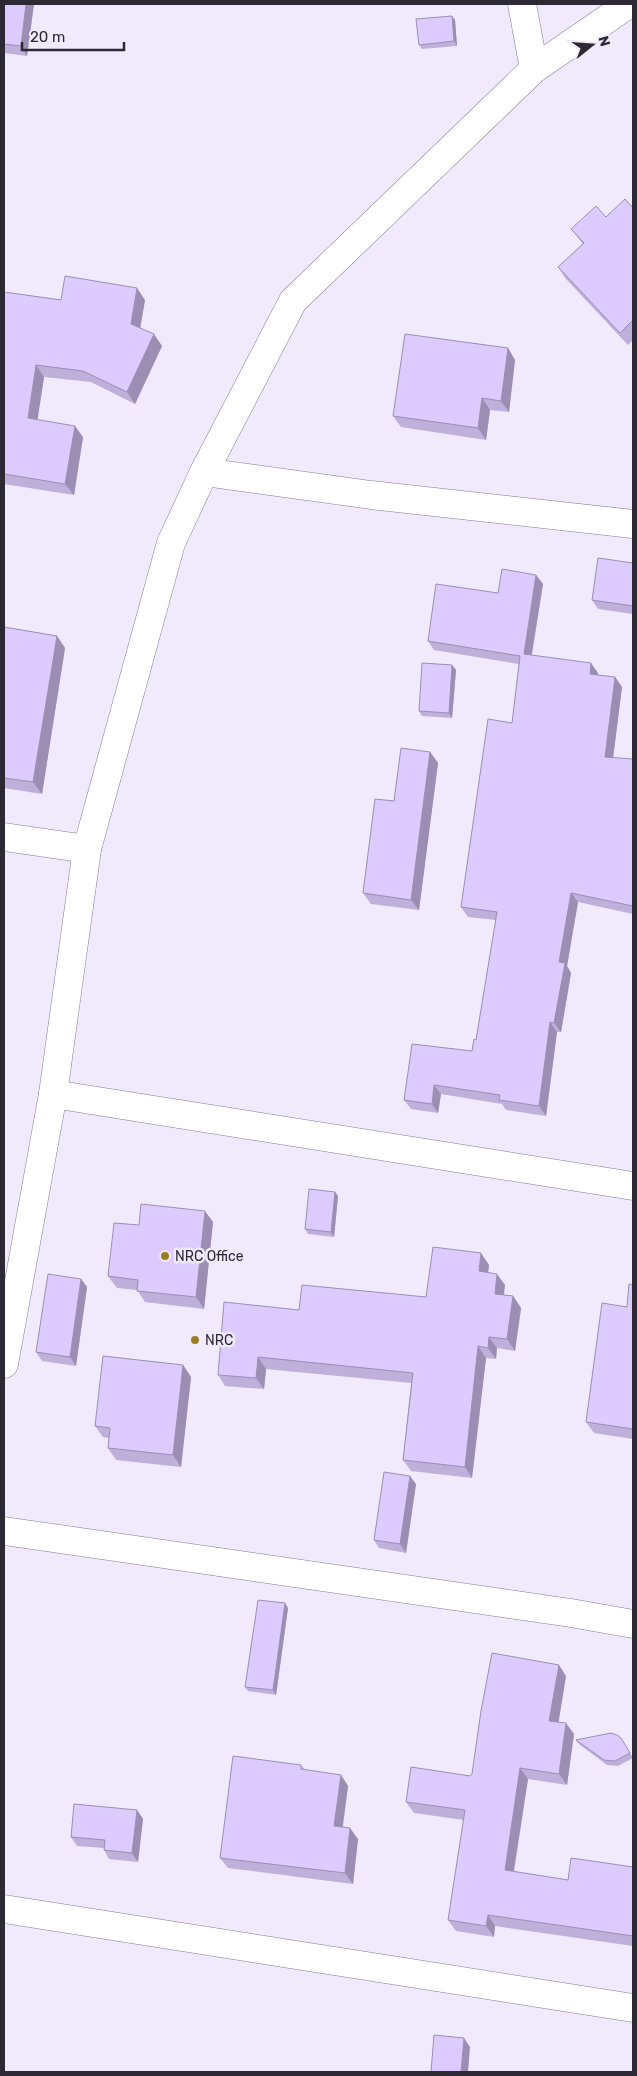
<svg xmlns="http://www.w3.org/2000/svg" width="637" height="2076" viewBox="0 0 637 2076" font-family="Rubik,sans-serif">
<rect width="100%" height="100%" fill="#f1eafd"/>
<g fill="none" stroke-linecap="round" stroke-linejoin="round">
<defs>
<g id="minor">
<polyline points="522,4 534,69"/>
<polyline points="204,472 371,495 633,524"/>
<polyline points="4,837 87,849"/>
<polyline points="53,1094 633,1186"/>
<polyline points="4,1364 53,1094 87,849 171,543 204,472 293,301 534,69 629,4"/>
<polyline points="4,1531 571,1613 633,1624"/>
<polyline points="4,1909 633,2008"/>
</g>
</defs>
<!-- minor casing -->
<use href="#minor" stroke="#837996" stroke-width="29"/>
<!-- minor -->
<use href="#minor" stroke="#fff" stroke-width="28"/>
</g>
<!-- wall -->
<g fill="#beafdb">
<polygon points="4,4 34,4 27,56 4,53"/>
<polygon points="455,20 457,46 422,49 419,45"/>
<polygon points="633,208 633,340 628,345 566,279 558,267 583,244 571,229"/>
<polygon points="4,292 61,300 145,300 140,328 162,346 135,404 91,382 44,377 37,420 83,437 74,495 4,484 4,485"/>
<polygon points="508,348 515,360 509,412 490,410 486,440 401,427 393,416"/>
<polygon points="633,563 633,614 598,609 592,600"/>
<polygon points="536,575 543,584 532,655 598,673 598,675 615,677 622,687 613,758 633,760 633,914 578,902 567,966 571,973 561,1032 557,1032 546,1116 506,1110 502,1104 441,1094 438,1113 411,1109 404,1100 472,1051 476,1040 496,920 468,917 461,907 512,723 519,664 434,650 428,641 498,593"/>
<polygon points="4,627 57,636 65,648 42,794 4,788"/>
<polygon points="452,665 456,670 452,718 422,716 419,711"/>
<polygon points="430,752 438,763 419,910 371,904 363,893 394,801"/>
<polygon points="335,1192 338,1196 334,1237 308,1234 305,1229"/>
<polygon points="213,1222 204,1309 145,1302 137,1290 117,1288 108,1276 139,1225"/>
<polygon points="489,1265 488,1272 505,1285 504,1295 513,1296 521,1308 515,1351 497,1348 496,1359 486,1358 472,1478 411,1471 403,1460 411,1383 266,1369 264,1389 225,1386 218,1375 299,1310 426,1297"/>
<polygon points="81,1279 87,1287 76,1366 42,1361 36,1352"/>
<polygon points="633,1285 633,1439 594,1433 586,1422 627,1307"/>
<polygon points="183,1365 191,1377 181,1467 116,1460 108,1448 109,1438 103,1437 95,1426"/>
<polygon points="416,1484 406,1553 379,1548 374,1540"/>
<polygon points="288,1608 276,1695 248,1691 245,1687"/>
<polygon points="566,1676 558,1722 574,1734 567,1785 528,1779 514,1872 568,1880 633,1867 633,1946 495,1926 494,1937 456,1931 448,1920 464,1820 414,1813 406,1802 470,1776"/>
<polygon points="576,1740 624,1743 633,1758 618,1766 607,1765 579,1744"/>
<polygon points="301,1765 305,1770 341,1775 348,1786 343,1827 358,1839 353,1884 228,1868 220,1858"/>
<polygon points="137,1810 143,1819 138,1862 109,1859 104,1850 104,1848 77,1846 71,1837"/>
</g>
<!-- shaded-wall -->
<g fill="#9b8eb2">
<polygon points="26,4 34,4 27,56 21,46"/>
<polygon points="452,16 455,20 457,46 454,41"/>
<polygon points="137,288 145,300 139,335 131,324"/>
<polygon points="154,334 162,346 135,404 127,392"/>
<polygon points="508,348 515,360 509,412 501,401"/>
<polygon points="36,365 44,377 36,430 28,418"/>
<polygon points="482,398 490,410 486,440 478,428"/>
<polygon points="75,426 83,437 74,495 65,484"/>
<polygon points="536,575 543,584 530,664 524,654"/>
<polygon points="57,636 65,648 42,794 33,782"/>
<polygon points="591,663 598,673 597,684 590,674"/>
<polygon points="452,665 456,670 452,718 449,713"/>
<polygon points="615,677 622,687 612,766 605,757"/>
<polygon points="430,752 438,763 419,910 411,900"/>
<polygon points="571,893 578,902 567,966 571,973 561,1032 554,1023 559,962"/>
<polygon points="550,1022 557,1032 546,1116 539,1106"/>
<polygon points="434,1085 441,1094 438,1113 432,1104"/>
<polygon points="335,1192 338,1196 334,1237 331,1232"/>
<polygon points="205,1211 213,1222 204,1309 196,1297"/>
<polygon points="481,1253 489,1265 487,1282 479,1271"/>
<polygon points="497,1274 505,1285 502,1305 495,1294"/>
<polygon points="81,1279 87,1287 76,1366 70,1357"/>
<polygon points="513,1296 521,1308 515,1351 507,1339"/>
<polygon points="489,1337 497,1348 496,1359 488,1348"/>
<polygon points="478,1346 486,1358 472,1478 465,1467"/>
<polygon points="258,1357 266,1369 264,1389 256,1378"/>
<polygon points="183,1365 191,1377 181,1467 173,1455"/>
<polygon points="410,1476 416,1484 406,1553 400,1544"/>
<polygon points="285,1603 288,1608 276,1695 273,1690"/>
<polygon points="559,1665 566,1676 557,1732 549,1721"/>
<polygon points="566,1723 574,1734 567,1785 559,1774"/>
<polygon points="520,1768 528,1779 512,1881 505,1870"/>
<polygon points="341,1775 348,1786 341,1837 334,1826"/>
<polygon points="137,1810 143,1819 138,1862 132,1853"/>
<polygon points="350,1828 358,1839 353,1884 345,1873"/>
<polygon points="488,1915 495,1926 494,1937 486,1926"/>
<polygon points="464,2038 470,2047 468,2072 461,2072"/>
</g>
<!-- building -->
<g fill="#ddcbff" stroke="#9b8eb2">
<polygon points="4,4 26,4 21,46 4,44"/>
<polygon points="452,16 454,41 419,45 416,19"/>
<polygon points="625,199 633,208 633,320 620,333 558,267 584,243 571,229 596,206 606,217"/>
<polygon points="65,276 137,288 131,324 154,334 127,392 83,371 36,365 28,418 75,426 65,484 4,474 4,292 61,300"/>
<polygon points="405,334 508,348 501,401 482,398 478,428 393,416"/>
<polygon points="598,558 633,563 633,606 592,600"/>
<polygon points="502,569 536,575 524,654 591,663 590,674 615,677 605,757 633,759 633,906 571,893 559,962 565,963 554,1023 550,1022 539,1106 499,1100 500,1095 434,1085 432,1104 404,1100 412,1044 472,1051 474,1039 476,1040 497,912 461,907 488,719 512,723 520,656 428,641 436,584 498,593"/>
<polygon points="4,627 57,636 33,782 4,778"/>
<polygon points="422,663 452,665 449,713 419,711"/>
<polygon points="401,748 430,752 411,900 363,893 375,799 394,801"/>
<polygon points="309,1189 335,1192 331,1232 305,1229"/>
<polygon points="141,1204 205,1211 196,1297 137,1291 138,1280 108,1276 114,1223 139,1225"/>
<polygon points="433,1247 481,1253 479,1271 497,1274 495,1294 513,1296 507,1339 489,1337 488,1348 478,1346 465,1467 403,1460 413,1373 258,1357 256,1378 218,1375 224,1302 299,1310 302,1285 426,1297"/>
<polygon points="48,1274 81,1279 70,1357 36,1352"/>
<polygon points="629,1284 633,1285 633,1429 586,1422 602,1303 627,1307"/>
<polygon points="103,1356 183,1365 173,1455 108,1448 110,1428 95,1426"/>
<polygon points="384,1472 410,1476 400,1544 374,1540"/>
<polygon points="258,1600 285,1603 273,1690 245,1687"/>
<polygon points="492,1653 559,1665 549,1721 566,1723 559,1774 520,1768 505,1870 568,1880 571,1858 633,1867 633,1936 488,1915 486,1926 448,1920 465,1810 406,1802 411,1767 470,1776 472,1774 481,1711"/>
<polygon points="611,1733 617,1735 621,1738 630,1753 615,1761 604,1760 576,1740"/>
<polygon points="233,1756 301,1765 301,1769 341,1775 334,1826 350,1828 345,1873 220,1858"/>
<polygon points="74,1804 137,1810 132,1853 104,1850 105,1840 71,1837"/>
<polygon points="434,2035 464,2038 461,2072 431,2072"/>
</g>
<!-- markers -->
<g fill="#987d25" stroke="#f1eafd" stroke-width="2">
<circle cx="165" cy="1256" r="5"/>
<circle cx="195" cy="1340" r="5"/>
</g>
<g text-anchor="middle" stroke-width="5" stroke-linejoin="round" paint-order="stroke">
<!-- poi labels -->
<g font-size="14" fill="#2d2934" stroke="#f1eafd" text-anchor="start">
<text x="175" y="1261">NRC Office</text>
<text x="205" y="1345">NRC</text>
</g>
</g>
<!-- border -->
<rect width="637" height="2076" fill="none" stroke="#2d2934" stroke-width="10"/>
<!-- north arrow -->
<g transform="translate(592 45) rotate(73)" stroke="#f1eafd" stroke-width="4" paint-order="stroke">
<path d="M0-4L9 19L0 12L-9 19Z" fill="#2d2934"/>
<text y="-8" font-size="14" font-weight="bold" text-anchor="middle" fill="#2d2934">N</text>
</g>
<!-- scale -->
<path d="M22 42v8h102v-8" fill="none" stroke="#2d2934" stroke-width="2.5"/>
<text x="30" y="42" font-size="15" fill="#2d2934" stroke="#f1eafd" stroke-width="4" paint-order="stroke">20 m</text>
</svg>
